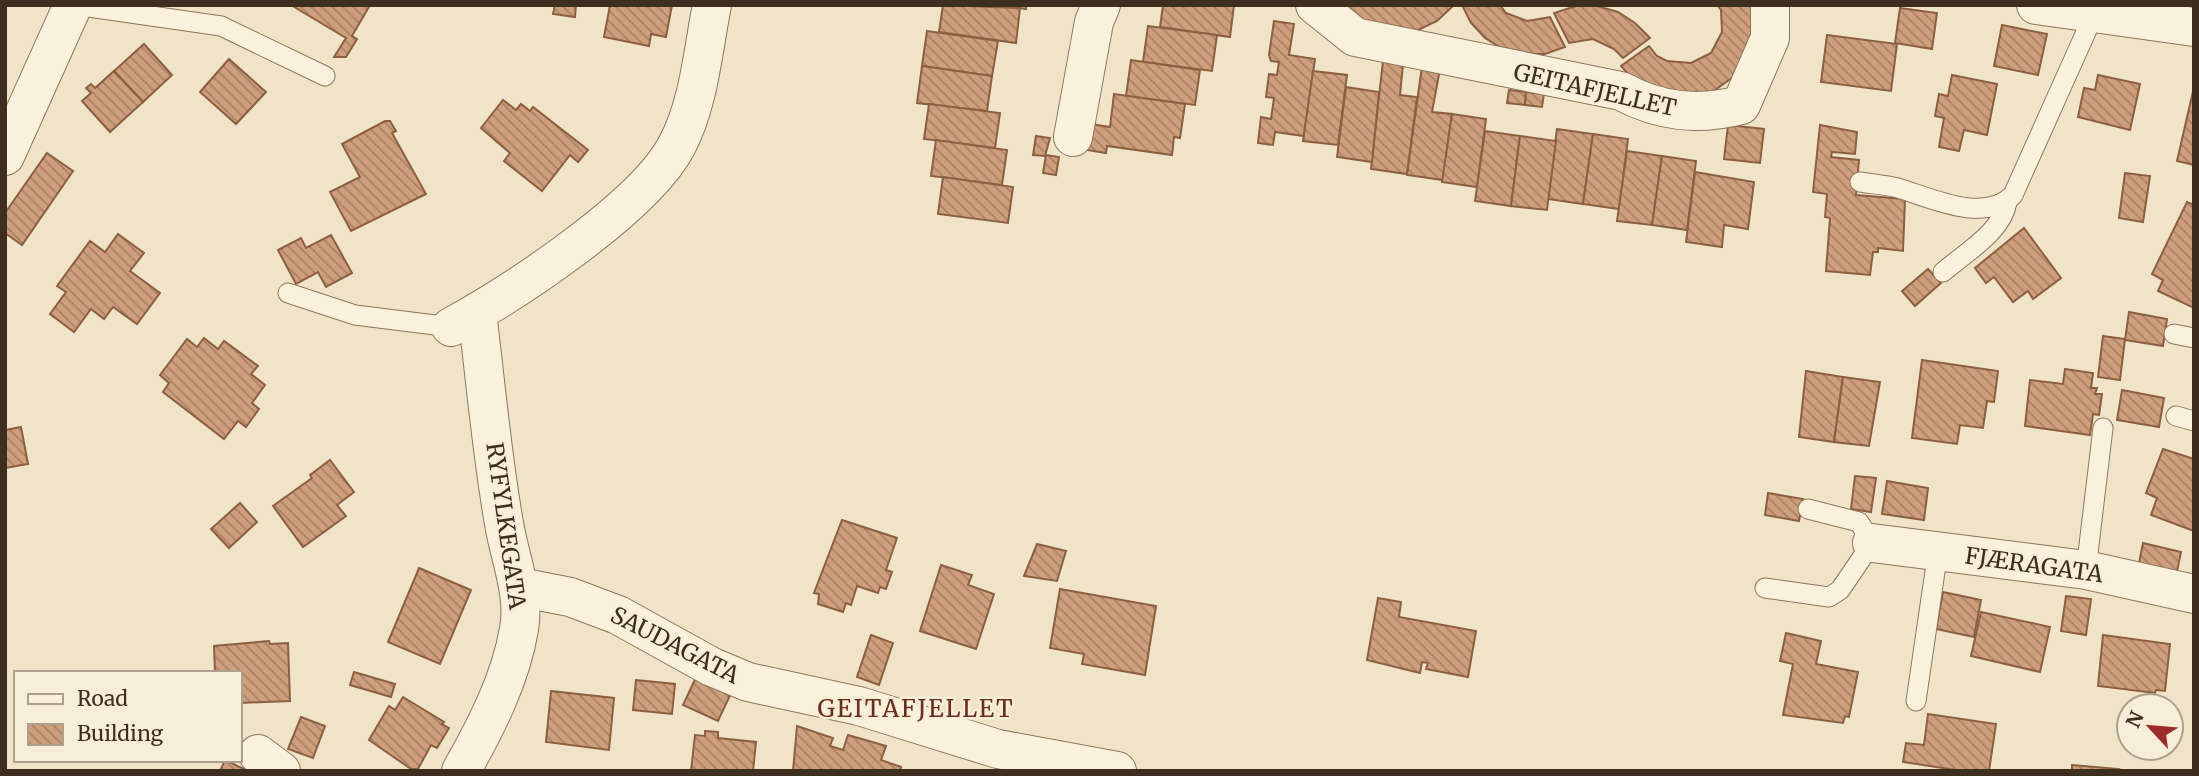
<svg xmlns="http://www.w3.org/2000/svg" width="2199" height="776" viewBox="0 0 2199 776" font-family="Merriweather,serif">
<defs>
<pattern id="building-back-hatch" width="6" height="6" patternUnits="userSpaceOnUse" patternTransform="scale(1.75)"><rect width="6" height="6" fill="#cf9f7d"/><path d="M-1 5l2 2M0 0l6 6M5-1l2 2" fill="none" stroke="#a98266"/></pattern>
</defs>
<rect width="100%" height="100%" fill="#f0e4c8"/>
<!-- building -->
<g fill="url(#building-back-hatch)" stroke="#8d5f41" stroke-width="2">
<polygon points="291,5 370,5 352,36 357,39 346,57 334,57 346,38"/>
<polygon points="555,5 576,5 575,17 553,14"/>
<polygon points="610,5 672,5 666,37 651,34 649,46 604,37"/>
<polygon points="943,5 1020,8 1016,43 939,32"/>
<polygon points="999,5 1026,5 1026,9"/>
<polygon points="1163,5 1234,5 1230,37 1160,27"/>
<polygon points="1337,5 1451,5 1453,6 1437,21 1418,30 1397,34 1376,31"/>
<polygon points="1462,5 1500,5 1506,13 1527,21 1550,17 1565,47 1545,54 1524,54 1503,49 1485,38 1471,23"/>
<polygon points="1717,5 1754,5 1754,41 1733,77 1715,90 1696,97 1635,82 1621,66 1649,46 1657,56 1667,61 1691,63 1711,53 1722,32 1721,10"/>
<polygon points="1576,6 1597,6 1618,12 1635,23 1650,38 1623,58 1614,49 1593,39 1569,43 1554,13"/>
<polygon points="1900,8 1937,13 1932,49 1895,43"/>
<polygon points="1274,21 1294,24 1289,55 1315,59 1304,136 1275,132 1273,145 1258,143 1261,117 1271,119 1274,98 1266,97 1269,74 1277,75 1279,62 1271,61 1269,55"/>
<polygon points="2002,25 2047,34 2038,75 1994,66"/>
<polygon points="1148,26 1217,35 1212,71 1143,62"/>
<polygon points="927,31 998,41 992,76 922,66"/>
<polygon points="1827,35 1897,44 1891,91 1821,82"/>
<polygon points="144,44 172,75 143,102 114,71"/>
<polygon points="229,59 266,92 236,124 200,92"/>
<polygon points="1131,60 1200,70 1195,105 1126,96"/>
<polygon points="1383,61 1403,64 1400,95 1417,97 1407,174 1371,169"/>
<polygon points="922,66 992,76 987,111 917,103"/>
<polygon points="1422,66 1440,69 1432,112 1452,114 1443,180 1407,175"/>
<polygon points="114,71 143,102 110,132 82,101 91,93 86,88 91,84 95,88"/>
<polygon points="1313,71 1347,75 1338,145 1303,141"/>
<polygon points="1952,75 1997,84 1987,135 1964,130 1959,151 1939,147 1944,118 1935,116 1939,94 1948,96"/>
<polygon points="2098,75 2140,84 2130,130 2078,117 2084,88 2095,90"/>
<polygon points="1346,87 1379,92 1372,162 1337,157"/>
<polygon points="2194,87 2194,165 2177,161"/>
<polygon points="1509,90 1526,92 1525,105 1507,103"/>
<polygon points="1526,92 1544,94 1542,107 1525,105"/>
<polygon points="1114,94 1185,104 1180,138 1174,137 1172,155 1107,146 1106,153 1087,150 1090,124 1110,127"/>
<polygon points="503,100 516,110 521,104 530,111 533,107 588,150 578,162 570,155 542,191 504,161 510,153 481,128"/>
<polygon points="929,104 1000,113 995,148 924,139"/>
<polygon points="1452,114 1486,119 1477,187 1442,182"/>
<polygon points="385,121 390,121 396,131 392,133 426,194 351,231 330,192 360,177 342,144"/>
<polygon points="1728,125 1764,129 1760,163 1724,159"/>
<polygon points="1820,125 1857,132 1855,154 1832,152 1831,157 1859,160 1856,195 1905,199 1903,251 1878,248 1878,252 1873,252 1870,275 1826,271 1830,218 1825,217 1827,194 1813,192"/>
<polygon points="1557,129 1593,134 1583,204 1548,199"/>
<polygon points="1485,131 1520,136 1511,206 1475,201"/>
<polygon points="1593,134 1628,139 1619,209 1583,204"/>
<polygon points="1036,136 1050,138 1045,156 1033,155"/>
<polygon points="1520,136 1556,141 1547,210 1511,206"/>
<polygon points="936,140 1007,150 1002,185 931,176"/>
<polygon points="1627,151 1662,156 1652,225 1617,221"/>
<polygon points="47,153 73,171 22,245 5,233 5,213"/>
<polygon points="1046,155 1059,157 1056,175 1043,173"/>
<polygon points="1662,156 1696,161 1687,230 1652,225"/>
<polygon points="1695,172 1754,182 1748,229 1724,225 1722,247 1686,242"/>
<polygon points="2125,173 2150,176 2143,222 2119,218"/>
<polygon points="943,177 1013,187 1008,223 938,214"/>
<polygon points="2187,202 2194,205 2194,308 2158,291 2163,280 2152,274"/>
<polygon points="2024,228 2061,278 2033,299 2028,291 2013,302 1994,277 1986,283 1975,268"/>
<polygon points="118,234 144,253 130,271 160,293 137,324 113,307 104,319 91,309 74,332 50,314 66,292 57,286 90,241 105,252"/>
<polygon points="331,235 352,273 326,287 318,272 296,284 278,250 301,238 306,248"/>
<polygon points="1928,269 1941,283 1915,306 1902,291"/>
<polygon points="2129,312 2167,319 2163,346 2125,340"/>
<polygon points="2103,336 2125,339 2120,380 2098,377"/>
<polygon points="204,338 218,349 224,341 258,366 251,374 265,385 252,403 259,409 246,427 238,421 224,439 163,392 169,383 160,375 187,339 197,347"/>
<polygon points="1922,360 1998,371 1994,402 1987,401 1983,428 1960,425 1957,444 1912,438"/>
<polygon points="2065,369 2093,373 2091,388 2097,388 2095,394 2102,394 2099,415 2093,414 2090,435 2025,426 2030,380 2063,384"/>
<polygon points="1806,371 1843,377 1834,442 1799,437"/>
<polygon points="1843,377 1880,382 1869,446 1834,442"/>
<polygon points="2122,390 2164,398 2159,427 2117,420"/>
<polygon points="21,427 28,464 5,468 5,430"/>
<polygon points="2163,449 2194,459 2194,531 2151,515 2157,498 2146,493"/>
<polygon points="330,460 354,492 337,505 346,516 303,547 273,506 312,478 310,475"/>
<polygon points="1855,476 1876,478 1871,512 1851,509"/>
<polygon points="1887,481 1928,488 1924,520 1882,514"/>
<polygon points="1768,493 1803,499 1799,521 1765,515"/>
<polygon points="240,503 257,522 229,548 211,529"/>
<polygon points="842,520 897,538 886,570 892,572 886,589 880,587 878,593 857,586 851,605 846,603 843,612 818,604 819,594 814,593"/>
<polygon points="2143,543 2181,552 2176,576 2138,568"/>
<polygon points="1037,544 1066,551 1057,581 1024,576"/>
<polygon points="941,565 972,575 968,585 994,594 976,649 920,631"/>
<polygon points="419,568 471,590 440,664 388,642"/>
<polygon points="1060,589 1156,606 1145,675 1082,664 1084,654 1050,648"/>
<polygon points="1943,592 1981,600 1974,637 1936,629"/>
<polygon points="2066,596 2091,599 2086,635 2061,631"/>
<polygon points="1378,598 1401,602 1399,617 1476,631 1468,677 1426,669 1428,663 1422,662 1420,673 1367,660"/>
<polygon points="1981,612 2050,627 2040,672 1971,656"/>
<polygon points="1786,633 1821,641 1816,664 1858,672 1849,717 1845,716 1843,723 1783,715 1793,664 1780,661"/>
<polygon points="871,635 893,643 879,685 857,677"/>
<polygon points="2103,635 2170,644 2165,691 2156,690 2155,693 2098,686"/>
<polygon points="269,641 270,644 288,643 290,701 240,703 240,673 215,673 214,646"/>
<polygon points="354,672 395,684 391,697 350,685"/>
<polygon points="698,673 733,689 718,721 683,705"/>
<polygon points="636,680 675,684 672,714 633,710"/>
<polygon points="551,691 614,698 609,750 546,742"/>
<polygon points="403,697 444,722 442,724 449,728 437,748 431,745 418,769 411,769 369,740 389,706 395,710"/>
<polygon points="1928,714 1996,724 1989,771 1962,771 1903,762 1906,743 1924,745"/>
<polygon points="301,717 325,726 313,758 288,749"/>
<polygon points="797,726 833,738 830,746 843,750 848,735 886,746 881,760 901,767 900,771 793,771"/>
<polygon points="705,731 718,732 718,738 756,742 753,771 691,771 695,735 705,736"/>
<polygon points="225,760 248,771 220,771"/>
<polygon points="2072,765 2119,769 2118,771 2072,771"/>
</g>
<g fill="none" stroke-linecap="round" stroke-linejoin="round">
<defs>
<g id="service">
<polyline points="75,5 221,26 325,76"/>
<path d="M 1860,182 C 1873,184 1886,185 1898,188 C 1931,198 1984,224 2013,195 L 2095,12"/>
<path d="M 1943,272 C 1965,253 2003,231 2007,202"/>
<polyline points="288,293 355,315 451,327"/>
<polyline points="2174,334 2194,338"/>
<polyline points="2176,416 2194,421"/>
<polyline points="2086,570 2103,428"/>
<polyline points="1765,588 1829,597 1840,590 1872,543 1859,522 1808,509"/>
<polyline points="1916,701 1938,551"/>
</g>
<g id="minor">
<path d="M 1315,5 L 1355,37 L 1621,91 C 1660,112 1698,116 1741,105 L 1770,38 L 1770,5"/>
<polyline points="2036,5 2194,27"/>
<polyline points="1073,137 1094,22 1101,5"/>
<polyline points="5,156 73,5"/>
<path d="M 451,327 C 513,293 645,207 677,145 C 699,104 703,50 712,5"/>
<polyline points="1872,543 2086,570 2194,594"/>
<polyline points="519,587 570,597 618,615 712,667 748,682 859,706 998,749 1117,771"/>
<polyline points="258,754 281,771"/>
<path d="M 461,771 C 486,727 511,678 519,629 C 525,595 511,561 505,529 C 492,458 486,384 477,313"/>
</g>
</defs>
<!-- service casing -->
<use href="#service" stroke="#8d765c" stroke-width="21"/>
<!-- minor casing -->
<use href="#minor" stroke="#8d765c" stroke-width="40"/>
<!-- service -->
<use href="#service" stroke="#faf1dc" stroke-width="19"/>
<!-- minor -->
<use href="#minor" stroke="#faf1dc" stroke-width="38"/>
</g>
<g text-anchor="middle" stroke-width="5" stroke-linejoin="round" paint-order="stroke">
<!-- street labels -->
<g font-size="23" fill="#3d2e20" stroke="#f7eed8">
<text transform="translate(1595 90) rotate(13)" y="8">GEITAFJELLET</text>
<text transform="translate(506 526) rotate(82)" y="8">RYFYLKEGATA</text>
<text transform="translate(2034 565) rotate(8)" y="8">FJÆRAGATA</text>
<text transform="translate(675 645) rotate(27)" y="8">SAUDAGATA</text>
</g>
<!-- neighbourhood labels -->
<g font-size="24" letter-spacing="2" fill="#6b2e1e" stroke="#f7eed8">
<text x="916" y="717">GEITAFJELLET</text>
</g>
</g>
<!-- border -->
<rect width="2199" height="776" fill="none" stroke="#3d2e20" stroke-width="14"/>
<!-- legend -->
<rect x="14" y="671" width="228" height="91" fill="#f7eed8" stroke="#ada18e" stroke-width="2"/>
<rect x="28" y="694" width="35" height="10" fill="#faf1dc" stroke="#ada18e" stroke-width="2"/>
<text x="77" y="706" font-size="21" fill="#3d2e20">Road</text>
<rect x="28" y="724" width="35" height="21" fill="url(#building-back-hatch)" stroke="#ada18e" stroke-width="2"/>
<text x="77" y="741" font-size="21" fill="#3d2e20">Building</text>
<!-- north arrow -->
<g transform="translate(2150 727) rotate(296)"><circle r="33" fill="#f7eed8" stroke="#ada18e" stroke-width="2"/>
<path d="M0-5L12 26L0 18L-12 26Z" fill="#9e2a2b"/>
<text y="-10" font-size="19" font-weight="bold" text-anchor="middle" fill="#3d2e20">N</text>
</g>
</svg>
